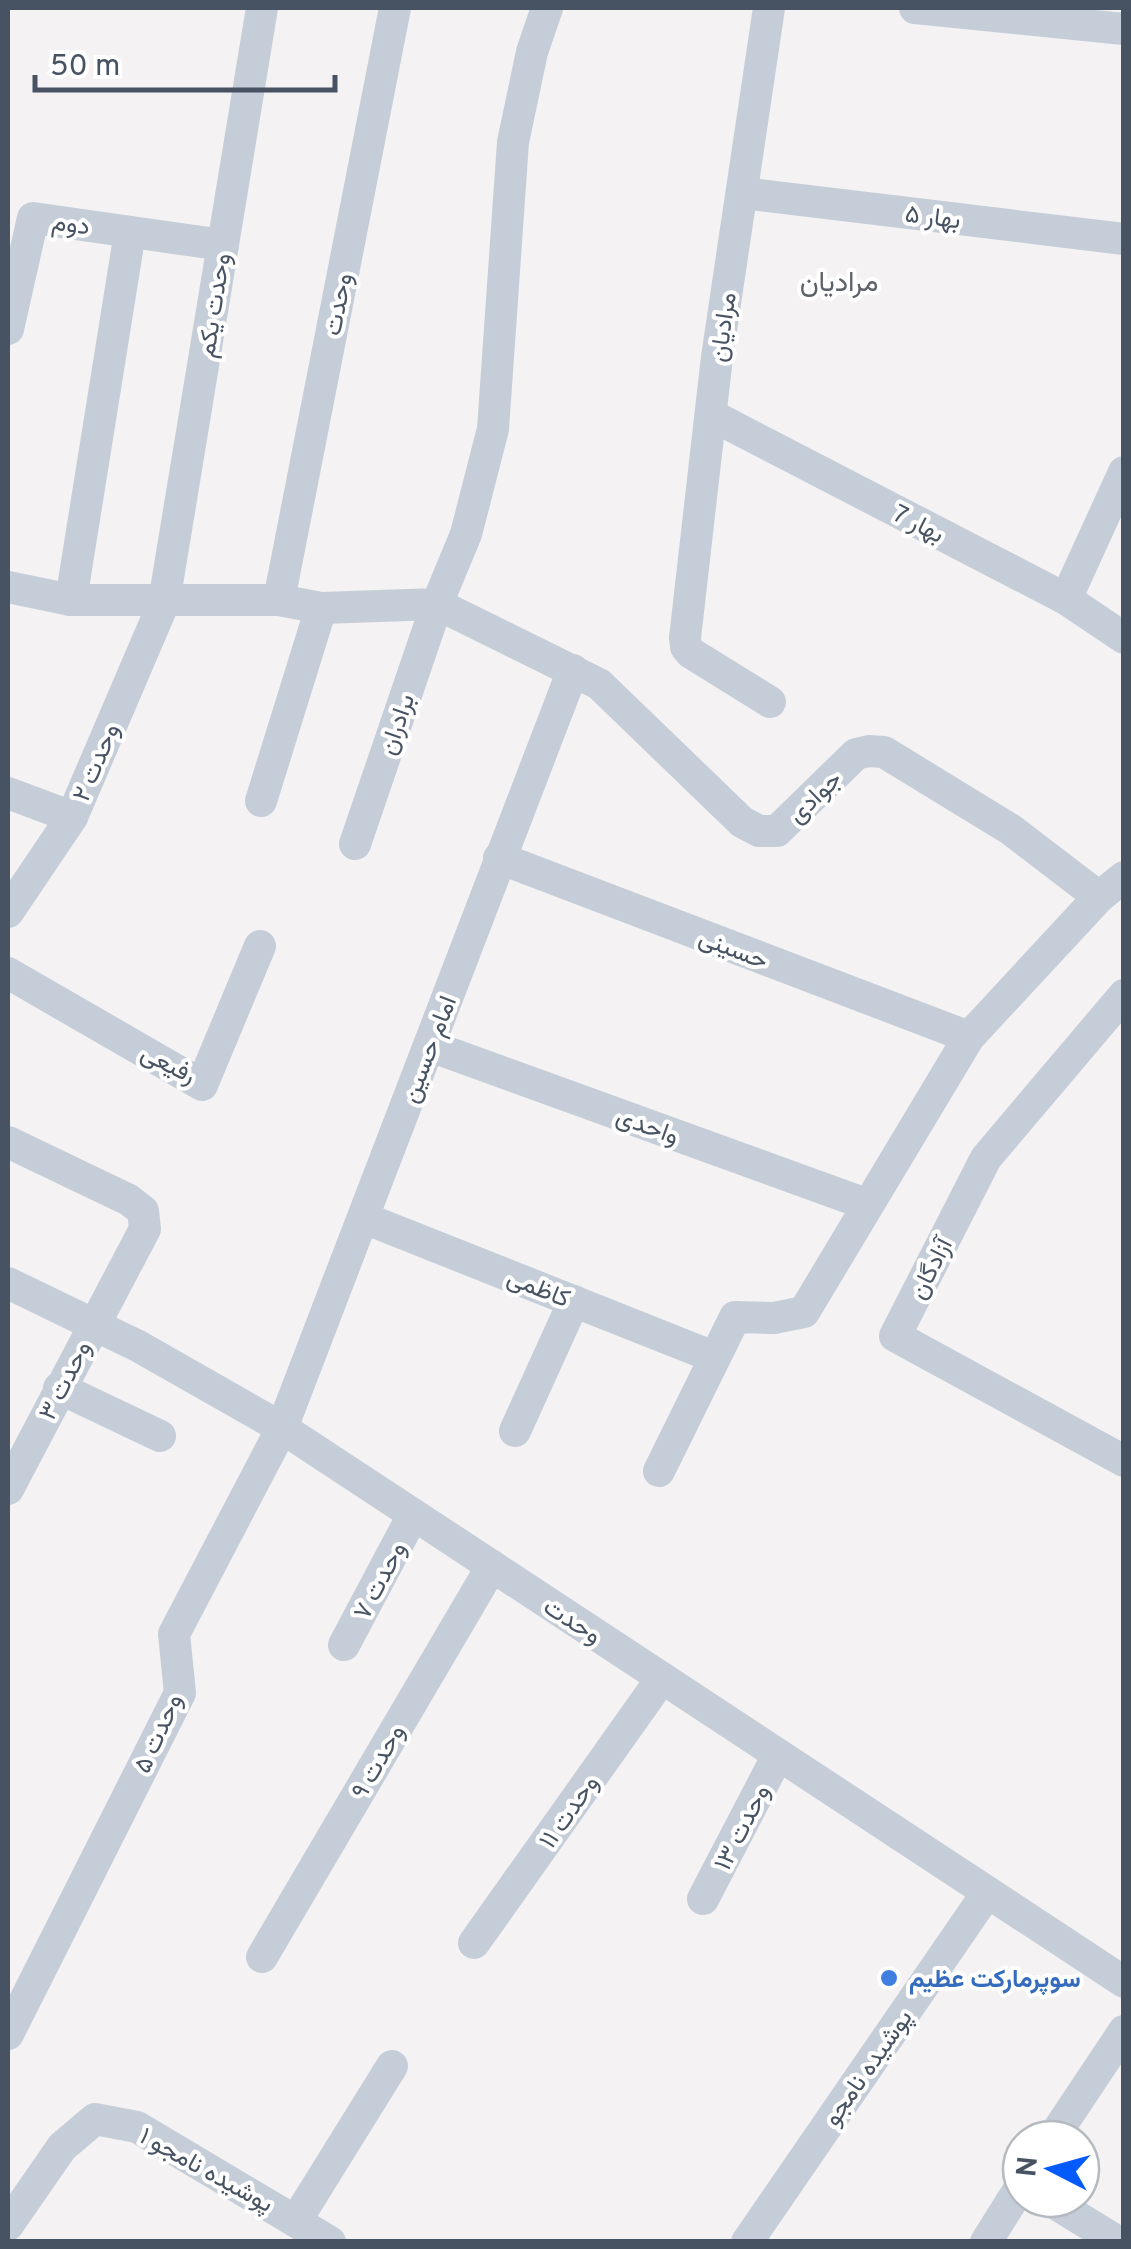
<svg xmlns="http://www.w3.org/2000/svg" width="1131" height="2249" viewBox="0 0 1131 2249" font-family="Overpass,Vazirmatn,sans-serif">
<rect width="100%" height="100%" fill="#f4f2f2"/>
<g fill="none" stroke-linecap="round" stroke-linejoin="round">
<!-- street -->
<g stroke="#c5cdd8" stroke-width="32">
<polyline points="769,8 717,357 685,638 686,647 691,653 770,702"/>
<polyline points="915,8 1124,29"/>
<polyline points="742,193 1124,239"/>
<polyline points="8,329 33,218 223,245"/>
<polyline points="711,415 1066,599 1124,638"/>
<polyline points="8,587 71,600 279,600 321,608 437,604 466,534 493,429 513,142 532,52 547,8"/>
<polyline points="1066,599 1124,472"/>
<polyline points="71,600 130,232"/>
<polyline points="279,600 395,8"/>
<polyline points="8,793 72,817"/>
<polyline points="261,801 321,608"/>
<polyline points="355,844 437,604 599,684 742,822 759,831 777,831 856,754 869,751 884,752 1010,829 1099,897"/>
<polyline points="499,858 969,1037"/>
<polyline points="8,912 72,817 164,602 262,8"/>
<polyline points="8,973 202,1085 260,946"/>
<polyline points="1124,995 986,1158 895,1336 1124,1461"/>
<polyline points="430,1046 866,1204"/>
<polyline points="8,1142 129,1200 143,1211 145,1229 8,1489"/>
<polyline points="364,1218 714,1357"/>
<polyline points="8,1283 138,1346 282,1428 1124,1982"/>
<polyline points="59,1388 160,1436"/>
<polyline points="515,1431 574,1301"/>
<polyline points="659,1471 735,1317 774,1318 804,1312 969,1037 1099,897 1124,877"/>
<polyline points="344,1645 413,1515"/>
<polyline points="703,1899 778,1755"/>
<polyline points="474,1943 662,1678"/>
<polyline points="262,1957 492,1566"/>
<polyline points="8,2034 180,1693 174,1634 282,1428 573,670"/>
<polyline points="1052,2139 1124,2031"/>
<polyline points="1048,2199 1118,2242"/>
<polyline points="297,2219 392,2066"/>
<polyline points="8,2225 62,2147 95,2119 137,2127 330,2242"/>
<polyline points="747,2242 987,1893"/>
<polyline points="986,2242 1021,2186"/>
</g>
</g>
<!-- markers -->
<circle fill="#3f7fe0" stroke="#fff" stroke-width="4" cx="889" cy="1978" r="10"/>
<g text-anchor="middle" stroke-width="8" stroke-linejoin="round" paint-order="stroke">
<!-- street labels -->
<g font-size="25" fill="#475362" stroke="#fff">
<text transform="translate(933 216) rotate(7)" y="9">بهار ۵</text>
<text transform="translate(71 223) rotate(8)" y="9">دوم</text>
<text transform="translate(337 304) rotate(-79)" y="9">وحدت</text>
<text transform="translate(213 305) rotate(-81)" y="9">وحدت یکم</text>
<text transform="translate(722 327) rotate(-82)" y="9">مرادیان</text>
<text transform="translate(919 523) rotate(27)" y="9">بهار 7</text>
<text transform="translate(396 724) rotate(-71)" y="9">برادران</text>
<text transform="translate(95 762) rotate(-67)" y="9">وحدت ۲</text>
<text transform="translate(814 796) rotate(-44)" y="9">جوادی</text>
<text transform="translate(734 948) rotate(21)" y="9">حسینی</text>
<text transform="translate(428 1049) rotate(-69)" y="9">امام حسین</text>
<text transform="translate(169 1063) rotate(27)" y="9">رفیعی</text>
<text transform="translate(648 1125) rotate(20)" y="9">واحدی</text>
<text transform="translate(930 1268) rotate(-63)" y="9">آزادگان</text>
<text transform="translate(539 1287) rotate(22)" y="9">کاظمی</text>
<text transform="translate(64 1380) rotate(-63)" y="9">وحدت ۳</text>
<text transform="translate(379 1580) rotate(-62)" y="9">وحدت ۷</text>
<text transform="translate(573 1620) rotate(33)" y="9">وحدت</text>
<text transform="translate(157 1733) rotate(-66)" y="9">وحدت ۵</text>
<text transform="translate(377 1761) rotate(-60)" y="9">وحدت ۹</text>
<text transform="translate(568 1811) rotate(-55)" y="9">وحدت ۱۱</text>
<text transform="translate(741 1827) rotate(-63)" y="9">وحدت ۱۳</text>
<text transform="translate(867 2067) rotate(-55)" y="9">پوشیده نامجو</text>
<text transform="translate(207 2169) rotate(29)" y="9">پوشیده نامجو ۱</text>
</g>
<!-- shop labels -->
<g font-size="25" font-weight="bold" fill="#366cbe" stroke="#fff" text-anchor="start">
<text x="909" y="1987">سوپرمارکت عظیم</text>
</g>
<!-- neighbourhood labels -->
<g font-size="28" fill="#5d6168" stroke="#fff">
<text x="839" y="291">مرادیان</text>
</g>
</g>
<!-- border -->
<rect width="1131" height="2249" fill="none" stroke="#475362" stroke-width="20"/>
<!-- north arrow -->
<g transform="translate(1051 2169) rotate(276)"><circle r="48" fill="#ffffff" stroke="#b5bac0" stroke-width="2.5"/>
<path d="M0-8L18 38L0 25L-18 38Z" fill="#055afb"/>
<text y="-15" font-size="28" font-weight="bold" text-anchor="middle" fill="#475362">N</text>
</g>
<!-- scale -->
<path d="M35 75v15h300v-15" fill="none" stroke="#475362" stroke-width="5"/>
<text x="50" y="75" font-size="30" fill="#475362" stroke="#ffffff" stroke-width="8" paint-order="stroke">50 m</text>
</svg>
